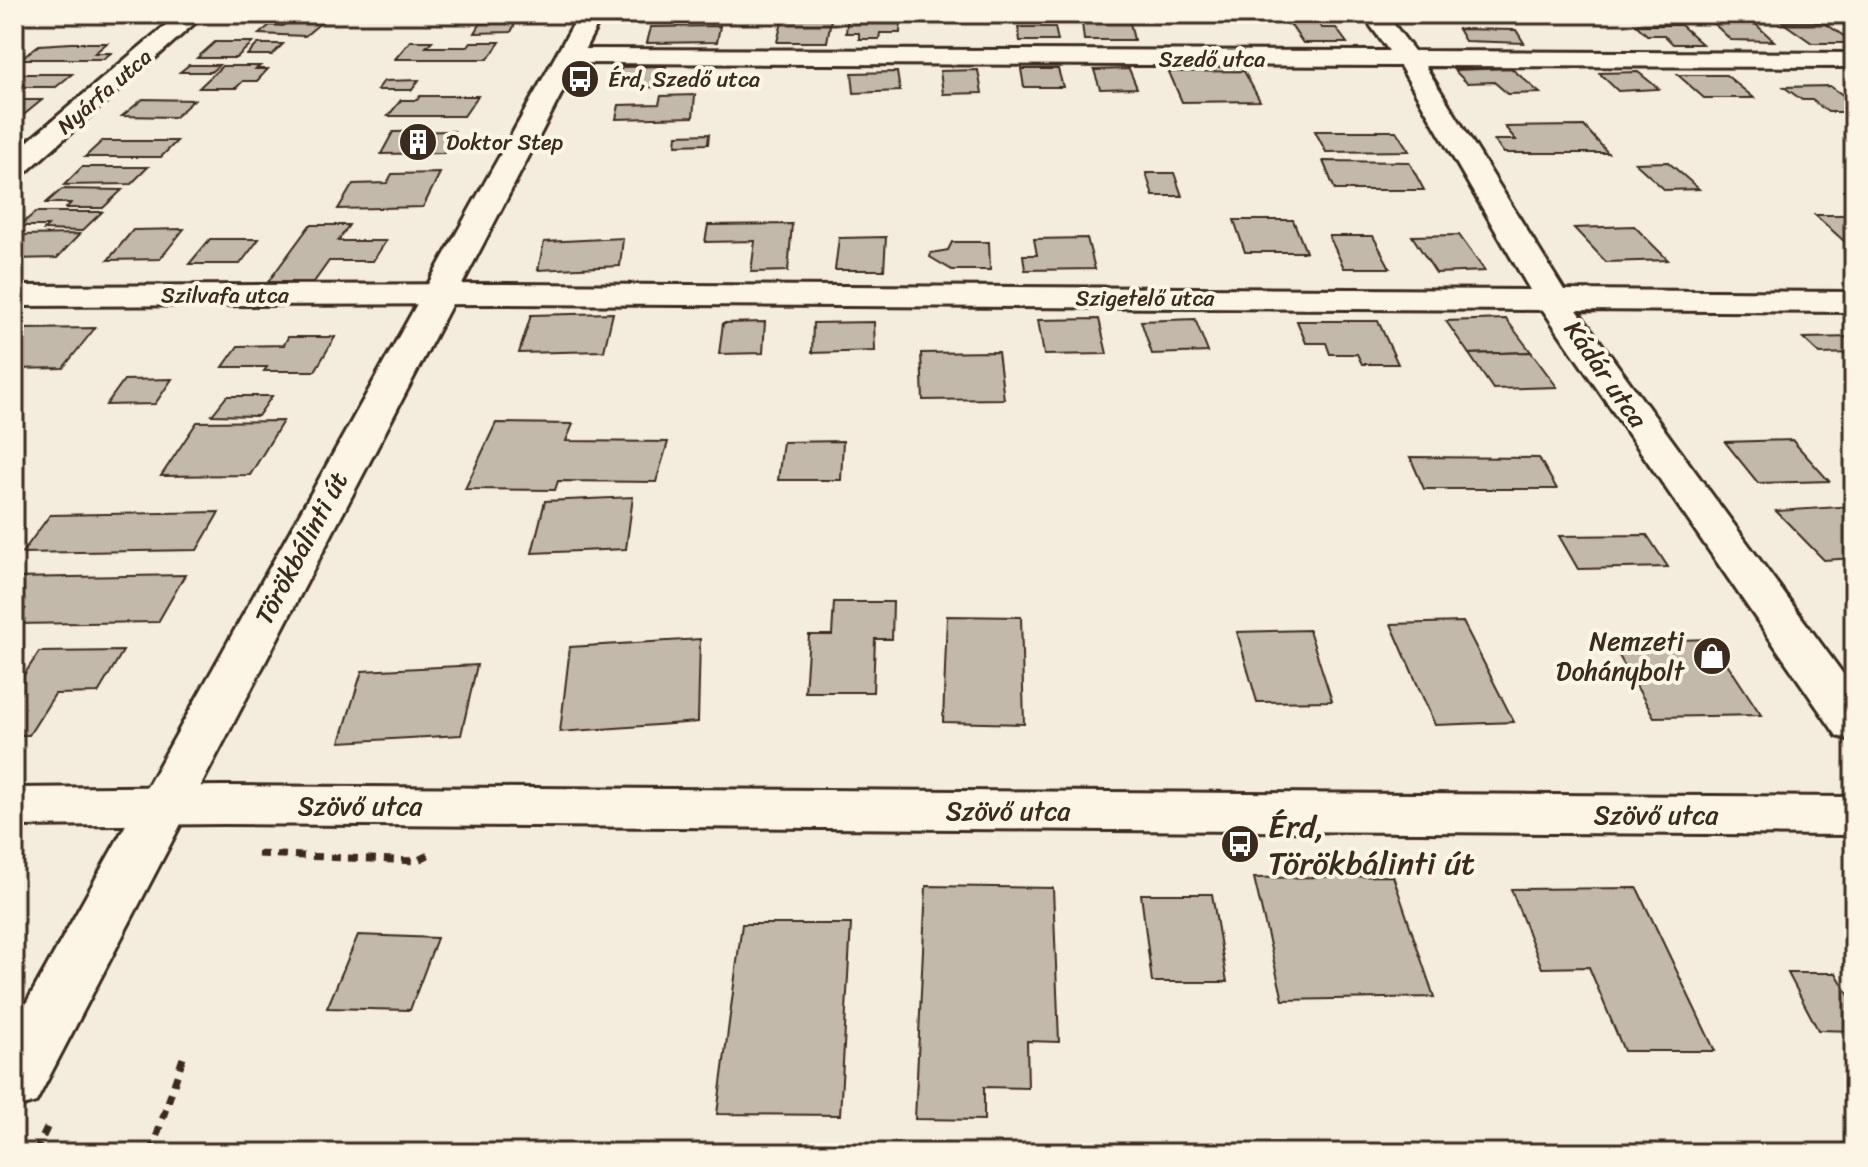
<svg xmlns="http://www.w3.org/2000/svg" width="1868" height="1167" viewBox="0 0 1868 1167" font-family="Sriracha,sans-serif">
<rect width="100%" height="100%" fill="#f4eddd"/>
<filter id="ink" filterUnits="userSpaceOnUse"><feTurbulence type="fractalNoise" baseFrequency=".0125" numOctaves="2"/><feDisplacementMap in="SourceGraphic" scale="16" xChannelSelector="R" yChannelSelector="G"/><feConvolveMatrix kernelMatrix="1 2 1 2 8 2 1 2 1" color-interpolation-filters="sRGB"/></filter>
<g filter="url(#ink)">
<!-- building -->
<g fill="#c3b9aa" stroke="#3b2a1e" stroke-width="2">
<polygon points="105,14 152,14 142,22 95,21"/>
<polygon points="706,14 757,14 736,15 734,21 704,21"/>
<polygon points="784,14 832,14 827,42 777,42"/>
<polygon points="848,14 901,14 900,33 880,33 879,39 859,39 859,33 846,33"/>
<polygon points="1081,14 1128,14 1134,40 1084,40"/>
<polygon points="1408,14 1491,14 1496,19 1413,20"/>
<polygon points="1709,19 1751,20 1774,41 1731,40"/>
<polygon points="290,20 323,21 305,36 259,34 270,25 283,26"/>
<polygon points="1288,21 1316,21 1322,28 1336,28 1347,43 1303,43"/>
<polygon points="516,22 511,32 475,33 481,23"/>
<polygon points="1782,22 1823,22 1854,43 1812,43"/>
<polygon points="1636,25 1681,25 1702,44 1673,44 1664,35 1647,35"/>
<polygon points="720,26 717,42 647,43 651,27"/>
<polygon points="1018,27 1055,27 1058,41 1020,41"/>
<polygon points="1458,29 1516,30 1524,43 1465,41"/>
<polygon points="410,41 432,41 426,47 467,47 471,42 500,42 488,59 395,59"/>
<polygon points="215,42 253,42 236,58 197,58"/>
<polygon points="71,43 107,43 95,53 111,53 103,59 20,59 39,45"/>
<polygon points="258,44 283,44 272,55 247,55"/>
<polygon points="189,65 219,65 211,72 180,72"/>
<polygon points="222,66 260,66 256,69 268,69 257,81 243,81 236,88 199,88"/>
<polygon points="666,66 662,87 616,88 622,67"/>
<polygon points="1511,68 1540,93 1508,94 1494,82 1467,83 1454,70"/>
<polygon points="1021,69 1058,69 1063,87 1024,87"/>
<polygon points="1129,69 1137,88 1100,89 1094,70"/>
<polygon points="978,70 982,93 943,94 940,71"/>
<polygon points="1244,71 1260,101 1182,102 1169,72"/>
<polygon points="897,72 900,91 854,93 852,73"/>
<polygon points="1638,72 1659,89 1618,91 1599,73"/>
<polygon points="22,74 72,74 56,87 14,87 14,80"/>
<polygon points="1678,75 1726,75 1754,98 1704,98"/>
<polygon points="419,80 412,90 377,90 384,81"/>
<polygon points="1830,86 1854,103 1854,112 1828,112 1812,100 1802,100 1784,87"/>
<polygon points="695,95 693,117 616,119 619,105 659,104 661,96"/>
<polygon points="420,96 478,96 464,116 388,116 401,100 417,100"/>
<polygon points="143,99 194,100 175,117 122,116"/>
<polygon points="14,100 42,100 20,118 14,118"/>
<polygon points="1584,126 1608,153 1504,153 1494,140 1516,140 1505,127"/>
<polygon points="454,131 444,153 381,154 393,132"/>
<polygon points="1315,131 1396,131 1409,151 1326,152"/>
<polygon points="709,134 708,144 676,145 677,135"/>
<polygon points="102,141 177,141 161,157 85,157"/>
<polygon points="1323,161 1409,162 1424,190 1335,190"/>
<polygon points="1668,162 1699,189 1665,190 1635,163"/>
<polygon points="82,167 148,167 131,184 64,185"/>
<polygon points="440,173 423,207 338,209 353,184 387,183 392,174"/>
<polygon points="1146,173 1174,173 1182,196 1153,196"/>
<polygon points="62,189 122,190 103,208 66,208 71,203 46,203"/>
<polygon points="36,212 102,212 82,231 44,230 48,226 19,226"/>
<polygon points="1815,215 1854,215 1854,250"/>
<polygon points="1234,220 1293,220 1306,252 1245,252"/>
<polygon points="792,224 788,271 751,272 755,241 705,242 708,225"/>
<polygon points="310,225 349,225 338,241 386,241 373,261 329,261 314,282 268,282"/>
<polygon points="1634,226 1668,260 1606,262 1574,228"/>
<polygon points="184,229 160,259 108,260 133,230"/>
<polygon points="80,234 57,258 14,259 14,238 17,235"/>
<polygon points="1459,235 1485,271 1436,273 1412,236"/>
<polygon points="1329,236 1373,236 1390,268 1344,268"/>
<polygon points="886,237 884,270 835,270 839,238"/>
<polygon points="623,238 620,266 538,270 544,242"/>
<polygon points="1087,238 1095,269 1025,270 1023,255 1037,255 1034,239"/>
<polygon points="210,239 259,239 240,264 189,264"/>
<polygon points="952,242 989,242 990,270 952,270 930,257 931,253 948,250"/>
<polygon points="613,313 604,351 519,353 531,315"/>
<polygon points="1099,319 1107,354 1044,355 1038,320"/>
<polygon points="1195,319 1208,352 1152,354 1141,321"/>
<polygon points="1506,319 1531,352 1469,354 1446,321"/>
<polygon points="1297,321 1378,321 1398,364 1362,364 1357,354 1330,354 1326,343 1306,343"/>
<polygon points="765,322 763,353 719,354 723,323"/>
<polygon points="874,322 875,351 812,353 813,323"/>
<polygon points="95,328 63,368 14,369 14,340 23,329"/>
<polygon points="288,337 335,337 315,371 264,371 267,367 223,367 238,346 284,345"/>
<polygon points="1854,337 1854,353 1820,354 1803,338"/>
<polygon points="998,352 1004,399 923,400 921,353"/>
<polygon points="1531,352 1557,387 1493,389 1469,354"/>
<polygon points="172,379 155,404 106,405 124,380"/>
<polygon points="227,396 272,396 258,416 212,415"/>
<polygon points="283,421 250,475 161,476 197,422"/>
<polygon points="496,423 573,424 566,441 668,442 656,482 558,481 555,490 465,489"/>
<polygon points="1792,440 1829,481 1758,483 1725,442"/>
<polygon points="843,441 841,480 778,480 783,442"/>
<polygon points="1410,457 1539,458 1557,489 1424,489"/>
<polygon points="633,497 626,549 532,553 545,501"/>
<polygon points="1854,506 1854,558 1824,560 1776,511"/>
<polygon points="219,512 197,550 22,553 50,515"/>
<polygon points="1647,535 1668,567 1578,569 1559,536"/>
<polygon points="185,575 158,622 15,624 25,609 14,609 14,578"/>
<polygon points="834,602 893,602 892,639 875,639 873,692 805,692 809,635 832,635"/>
<polygon points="947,616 1021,617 1024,724 943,722"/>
<polygon points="1463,622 1514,722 1435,725 1391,624"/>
<polygon points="1309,630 1332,701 1257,702 1237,632"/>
<polygon points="700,639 698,722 560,732 570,647"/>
<polygon points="1711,639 1761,715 1654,717 1611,642"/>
<polygon points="123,651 98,693 55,694 29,735 14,735 14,690 39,652"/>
<polygon points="477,665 461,735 340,742 362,671"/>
<polygon points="1393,876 1434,997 1283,1000 1254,878"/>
<polygon points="926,886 1053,888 1059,1042 1027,1041 1028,1088 984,1087 984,1120 915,1119"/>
<polygon points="1637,888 1715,1051 1624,1051 1589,967 1542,968 1511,889"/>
<polygon points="1141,894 1212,894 1227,982 1152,982"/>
<polygon points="742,924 851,924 840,1115 717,1114"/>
<polygon points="358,935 437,938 410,1010 327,1008"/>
<polygon points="1788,973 1836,973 1854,1004 1854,1031 1818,1030"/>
</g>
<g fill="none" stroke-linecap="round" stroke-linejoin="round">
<defs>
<g id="minor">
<polygon points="179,14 205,14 24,174 14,177 14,153"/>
<polygon points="1362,14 1386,14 1414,51 1854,53 1854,67 1425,66 1564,290 1854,292 1854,312 1577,310 1854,689 1854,741 1837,736 1543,310 501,304 14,306 14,286 501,284 1530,290 1400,66 570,63 561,61 558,56 561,51 570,49 1389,51"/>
<polygon points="224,786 1854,797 1854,835 224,824 14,826 14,788"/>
</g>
<polygon id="major" points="579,14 603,14 36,1102 14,1109 14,1025"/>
</defs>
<!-- minor casing -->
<use href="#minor" stroke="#3b2a1e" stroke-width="6"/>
<!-- major casing -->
<use href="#major" stroke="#3b2a1e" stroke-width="6"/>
<!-- path -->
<g stroke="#3b2a1e" stroke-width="7" stroke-dasharray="10 8" stroke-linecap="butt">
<polyline points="258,854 416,861 430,854"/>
<polyline points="35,1153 49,1124"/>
<polyline points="151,1153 183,1058"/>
</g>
<!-- minor -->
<use href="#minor" fill="#fcf5e5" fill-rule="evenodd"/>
<!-- major -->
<use href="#major" fill="#fcf5e5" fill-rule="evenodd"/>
</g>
</g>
<!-- icons -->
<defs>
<symbol id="bus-disc" viewBox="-11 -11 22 22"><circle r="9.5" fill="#3b2a1e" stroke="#fcf5e5"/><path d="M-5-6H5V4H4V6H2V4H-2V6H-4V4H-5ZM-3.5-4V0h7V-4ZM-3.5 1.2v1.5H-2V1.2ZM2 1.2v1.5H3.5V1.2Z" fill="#fff"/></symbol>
<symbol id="building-disc" viewBox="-11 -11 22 22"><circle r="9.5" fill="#3b2a1e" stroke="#fcf5e5"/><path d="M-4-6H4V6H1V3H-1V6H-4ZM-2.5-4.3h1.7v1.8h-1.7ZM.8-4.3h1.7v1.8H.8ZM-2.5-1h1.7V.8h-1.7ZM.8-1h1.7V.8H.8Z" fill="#fff"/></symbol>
<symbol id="shop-disc" viewBox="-11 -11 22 22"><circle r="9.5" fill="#3b2a1e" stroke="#fcf5e5"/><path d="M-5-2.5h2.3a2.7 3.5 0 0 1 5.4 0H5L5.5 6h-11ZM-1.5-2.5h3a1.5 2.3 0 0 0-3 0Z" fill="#fff"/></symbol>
</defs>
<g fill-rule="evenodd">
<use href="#bus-disc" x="558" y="57" width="44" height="44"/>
<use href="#building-disc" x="396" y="120" width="44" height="44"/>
<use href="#shop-disc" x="1690" y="634" width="44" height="44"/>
<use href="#bus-disc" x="1218" y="822" width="44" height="44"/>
</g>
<g text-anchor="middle" stroke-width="8" stroke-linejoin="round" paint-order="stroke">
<!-- far-street labels -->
<g font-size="22" fill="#3b2a1e" stroke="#fcf5e5">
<text x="1212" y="67">Szedő utca</text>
<text transform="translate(104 91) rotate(-41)" y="8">Nyárfa utca</text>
<text x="225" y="303">Szilvafa utca</text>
<text x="1145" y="306">Szigetelő utca</text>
</g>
<!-- far-poi labels -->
<g font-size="22" fill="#3b2a1e" stroke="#fcf5e5" text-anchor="start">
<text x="608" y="87">Érd, Szedő utca</text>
<text x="446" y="150">Doktor Step</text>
</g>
<!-- street labels -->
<g font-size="26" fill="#3b2a1e" stroke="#fcf5e5">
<text transform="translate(1606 374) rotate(55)" y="9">Kádár utca</text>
<text transform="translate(301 548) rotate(-62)" y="9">Törökbálinti út</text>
<text x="360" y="815">Szövő utca</text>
<text x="1008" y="820">Szövő utca</text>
<text x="1656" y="824">Szövő utca</text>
</g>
<!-- poi labels -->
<g font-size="26" fill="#3b2a1e" stroke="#fcf5e5" text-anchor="end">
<text x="1684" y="650">Nemzeti<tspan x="1684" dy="30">Dohánybolt</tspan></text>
</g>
<!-- near-poi labels -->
<g font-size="32" fill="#3b2a1e" stroke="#fcf5e5" text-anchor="start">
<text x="1268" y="837">Érd,<tspan x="1268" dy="37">Törökbálinti út</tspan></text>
</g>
</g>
<!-- margin -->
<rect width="1868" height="1167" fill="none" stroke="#fcf5e5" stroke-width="48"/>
<rect x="24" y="24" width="1820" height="1119" fill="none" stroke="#3b2a1e" stroke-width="3" filter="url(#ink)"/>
</svg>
